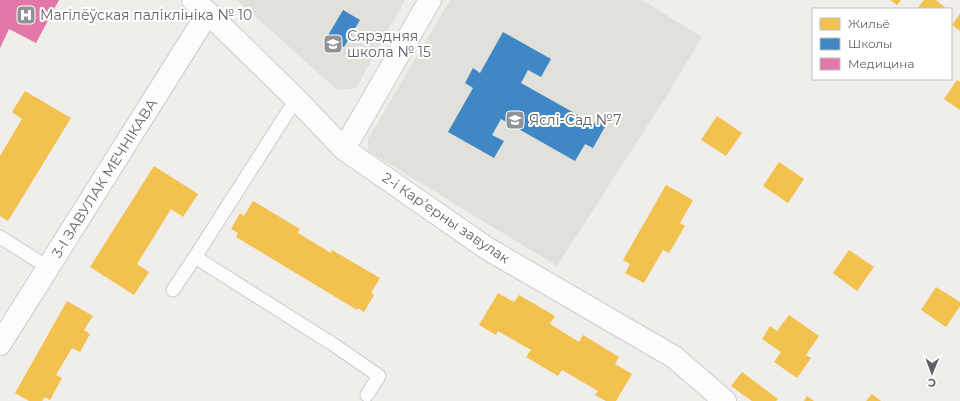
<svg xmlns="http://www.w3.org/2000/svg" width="960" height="401" viewBox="0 0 960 401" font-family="Montserrat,sans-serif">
<rect width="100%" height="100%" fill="#efeeea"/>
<!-- education -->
<g fill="#e2e0da">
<polygon points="237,0 405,0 356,88 337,90"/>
<polygon points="450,0 642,0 702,37 664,100 557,266 368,151 368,139"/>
</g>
<!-- homes -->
<g fill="#f2c14e">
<polygon points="890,0 901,0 897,5"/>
<polygon points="924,0 936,0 947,9 917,9"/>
<polygon points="960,14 960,31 952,25"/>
<polygon points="957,80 960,82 960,110 944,99"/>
<polygon points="25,91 71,118 8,221 0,216 0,156 22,119 12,112"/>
<polygon points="717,116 742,133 726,156 701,140"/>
<polygon points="779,162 804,179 788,203 763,186"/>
<polygon points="154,166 198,194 183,217 171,209 137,264 149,272 134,295 90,267"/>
<polygon points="666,185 693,200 680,223 685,226 669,253 663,250 644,283 625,273 630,264 623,260"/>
<polygon points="253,201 300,229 298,233 331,253 332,250 380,278 371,293 374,295 364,312 358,308 357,310 236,237 238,233 231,229 240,213 244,216"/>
<polygon points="849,250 874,267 857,291 833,273"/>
<polygon points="936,287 960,302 960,306 946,327 921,310"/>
<polygon points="498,293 514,302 519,295 555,316 550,324 579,342 583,335 619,357 615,364 632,374 616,401 606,401 595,395 598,391 562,370 558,376 526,357 531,350 498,331 496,335 479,325"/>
<polygon points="67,301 93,316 84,330 90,334 80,352 72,348 56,375 62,378 50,400 45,397 42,401 29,401 15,393"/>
<polygon points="789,315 819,336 806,355 811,358 797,378 774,362 781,352 762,339 770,326 777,331"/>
<polygon points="742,372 778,399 776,401 752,401 731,386"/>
<polygon points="872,394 881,401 866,401"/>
<polygon points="807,396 814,401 804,401"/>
</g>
<!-- schools -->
<g fill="#3f88c5">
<polygon points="343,10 360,20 344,47 327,37"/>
<polygon points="503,32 551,59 541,77 528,70 521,83 594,124 597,119 606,125 593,148 585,144 575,161 501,119 492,135 504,141 494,158 448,132 473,88 465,83 473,68 480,73"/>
</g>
<!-- health -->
<polygon fill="#e377a8" points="0,0 59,0 36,43 9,29 0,48"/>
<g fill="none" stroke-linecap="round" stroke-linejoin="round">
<defs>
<g id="lane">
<polyline points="0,237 49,268"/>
<polyline points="195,257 334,345 379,376 367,395"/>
<polyline points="173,290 195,257 296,99"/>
</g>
<g id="street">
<polyline points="193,0 208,13 296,99 344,149 488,249 674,357 725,401"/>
<polyline points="344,149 430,0"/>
<path id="s1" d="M 0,344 L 191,40 L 208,13"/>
</g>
</defs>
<!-- lane casing -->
<use href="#lane" stroke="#cbcccc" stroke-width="15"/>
<!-- street casing -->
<use href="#street" stroke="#cbcccc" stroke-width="24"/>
<!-- lane -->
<use href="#lane" stroke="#fdfcfc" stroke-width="13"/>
<!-- street -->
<use href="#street" stroke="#fdfcfc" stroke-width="22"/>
</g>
<!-- icons -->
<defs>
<symbol id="hospital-square" viewBox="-11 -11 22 22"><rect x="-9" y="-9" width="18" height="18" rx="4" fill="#919496" stroke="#fff"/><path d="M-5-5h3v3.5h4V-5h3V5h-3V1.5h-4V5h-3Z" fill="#fff"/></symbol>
<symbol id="school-square" viewBox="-11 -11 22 22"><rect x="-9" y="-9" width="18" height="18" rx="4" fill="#919496" stroke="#fff"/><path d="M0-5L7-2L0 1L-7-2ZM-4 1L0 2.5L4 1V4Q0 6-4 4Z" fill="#fff"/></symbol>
</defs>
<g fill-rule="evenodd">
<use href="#hospital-square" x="15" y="4" width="22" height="22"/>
<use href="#school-square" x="322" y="33" width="22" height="22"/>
<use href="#school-square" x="504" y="109" width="22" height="22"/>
</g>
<g text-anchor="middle" stroke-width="4" stroke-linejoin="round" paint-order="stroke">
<!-- poi labels -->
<g font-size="14" fill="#5f6368" stroke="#fff" text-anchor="start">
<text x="40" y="20">Магілёўская паліклініка № 10</text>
<text x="347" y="41">Сярэдняя<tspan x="347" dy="16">школа № 15</tspan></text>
<text x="529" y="125">Яслі-Сад №7</text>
</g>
<!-- street labels -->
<g font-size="14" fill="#5f6368" stroke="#fff">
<text dy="5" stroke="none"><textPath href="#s1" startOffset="196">3-І ЗАВУЛАК МЕЧНІКАВА</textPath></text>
<text transform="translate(446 218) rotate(34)" y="5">2-і Карʼерны завулак</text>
</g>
</g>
<!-- legend -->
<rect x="812" y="8" width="140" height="72" fill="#ffffff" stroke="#bfc1c3"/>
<rect x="820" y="18" width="20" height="12" fill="#f2c14e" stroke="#bfc1c3"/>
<text x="848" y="28" font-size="12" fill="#5f6368">Жильё</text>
<rect x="820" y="38" width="20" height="12" fill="#3f88c5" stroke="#bfc1c3"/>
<text x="848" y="48" font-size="12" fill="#5f6368">Школы</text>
<rect x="820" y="58" width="20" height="12" fill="#e377a8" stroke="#bfc1c3"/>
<text x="848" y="68" font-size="12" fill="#5f6368">Медицина</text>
<!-- north arrow -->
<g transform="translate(932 373) rotate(181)" stroke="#ffffff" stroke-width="3" paint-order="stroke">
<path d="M0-3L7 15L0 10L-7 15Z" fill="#5f6368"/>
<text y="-6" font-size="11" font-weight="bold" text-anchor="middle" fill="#5f6368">С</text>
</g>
</svg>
